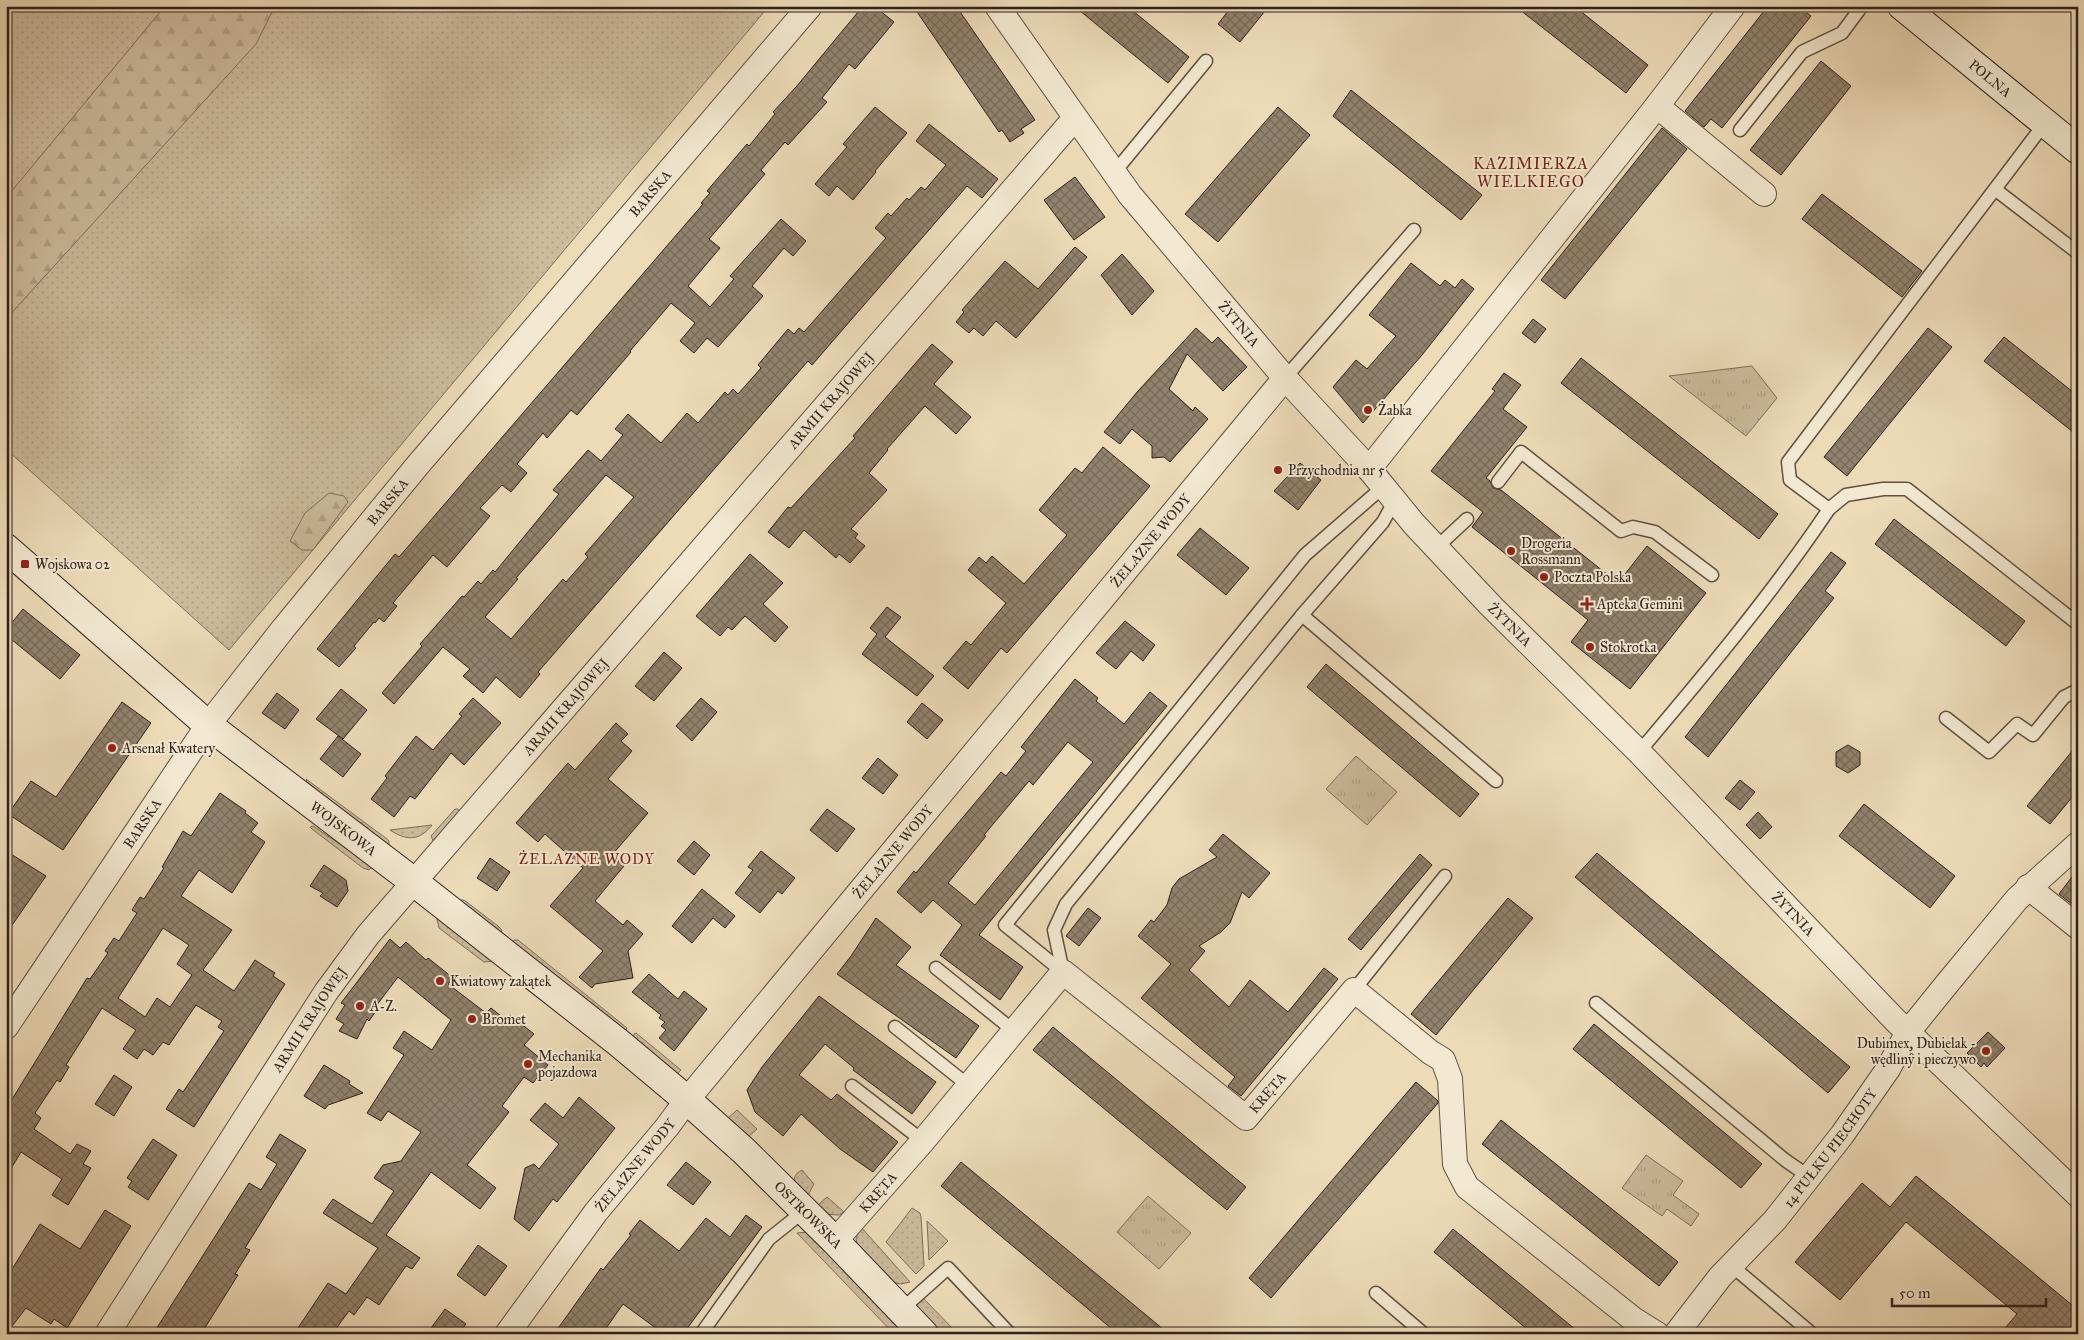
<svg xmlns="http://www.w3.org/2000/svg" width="2084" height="1340" viewBox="0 0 2084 1340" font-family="'IM FELL Great Primer',serif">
<defs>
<pattern id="grass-dots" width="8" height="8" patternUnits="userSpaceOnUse" patternTransform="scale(1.25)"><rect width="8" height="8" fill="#cdbb9d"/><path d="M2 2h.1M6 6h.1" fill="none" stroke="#b0a087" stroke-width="1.8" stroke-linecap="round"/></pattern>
<pattern id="forest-firs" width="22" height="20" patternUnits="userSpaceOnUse" patternTransform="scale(1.25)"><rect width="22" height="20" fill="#cdbb9d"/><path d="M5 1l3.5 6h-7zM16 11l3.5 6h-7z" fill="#b0a087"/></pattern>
<pattern id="park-tufts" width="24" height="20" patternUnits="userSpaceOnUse" patternTransform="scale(1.25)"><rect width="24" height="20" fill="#cdbb9d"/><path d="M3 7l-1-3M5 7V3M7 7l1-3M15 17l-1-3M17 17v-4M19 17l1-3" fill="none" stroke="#b0a087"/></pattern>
<pattern id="building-cross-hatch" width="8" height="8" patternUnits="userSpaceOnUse" patternTransform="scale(1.25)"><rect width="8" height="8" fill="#92826d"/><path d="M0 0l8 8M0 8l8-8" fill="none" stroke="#786a59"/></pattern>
</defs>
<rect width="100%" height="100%" fill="#eddbb8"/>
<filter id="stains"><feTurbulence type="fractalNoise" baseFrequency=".004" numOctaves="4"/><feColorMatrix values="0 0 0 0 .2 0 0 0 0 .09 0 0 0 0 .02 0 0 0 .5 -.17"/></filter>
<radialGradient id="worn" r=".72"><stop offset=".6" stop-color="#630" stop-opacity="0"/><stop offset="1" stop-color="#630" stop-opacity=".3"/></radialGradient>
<!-- grass -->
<g fill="url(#grass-dots)" stroke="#7e6e5c">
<polygon points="6,6 769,6 229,650 6,449"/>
<polygon points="306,779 387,839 389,841 389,845 388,846 307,782"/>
<polygon points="455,809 458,809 460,813 435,845 431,836"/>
<path d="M 432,825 C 420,841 406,841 390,830 Z"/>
<polygon points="313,826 372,866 372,867 369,870 363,868 312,829 310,827"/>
<polygon points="457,900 464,900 498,926 502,930 500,935"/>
<polygon points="439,918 495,961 484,962 439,928 437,919"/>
<polygon points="514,940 518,940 627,1028 626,1030 622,1030 512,943"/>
<polygon points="636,1033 681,1070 677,1074 633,1040 634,1034"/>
<polygon points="737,1110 757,1129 747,1138 726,1120"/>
<path d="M 802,1170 L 814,1184 L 807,1197 C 799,1188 786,1178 802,1170 Z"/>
<polygon points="827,1197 844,1212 839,1215 824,1214 818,1205"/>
<polygon points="912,1208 920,1213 921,1217 924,1266 916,1274 886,1242"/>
<polygon points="927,1221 948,1241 929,1260"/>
<polygon points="860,1226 910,1282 901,1284 892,1282 858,1247 856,1239"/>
<polygon points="808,1232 908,1334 894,1334 797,1233"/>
<polygon points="922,1297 958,1334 942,1334 914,1304"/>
</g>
<!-- forest -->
<g fill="url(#forest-firs)" stroke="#7e6e5c">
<polygon points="165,6 275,6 256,44 6,319 6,198"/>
<polygon points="329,493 344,496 348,502 313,550 302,550 290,541 305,513"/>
</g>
<!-- park -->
<g fill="url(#park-tufts)" stroke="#7e6e5c">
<polygon points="1752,366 1777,398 1746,436 1669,376"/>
<polygon points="1356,756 1397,792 1367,825 1326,789"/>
<polygon points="1646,1155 1683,1181 1673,1195 1699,1214 1691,1226 1667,1209 1662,1216 1622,1188"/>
<polygon points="1148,1196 1191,1233 1159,1269 1117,1232"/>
</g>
<!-- building -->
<g fill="url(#building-cross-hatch)" stroke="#2f211c" fill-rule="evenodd">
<polygon points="863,6 874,6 894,22 855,69 849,64 822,98 827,102 788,145 785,142 761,170 765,174 709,239 720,248 688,286 710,307 734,279 730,276 781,219 806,241 793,256 784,248 752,286 763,296 718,347 707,338 694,353 680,341 695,323 671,303 630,351 631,352 577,415 571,410 547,438 543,433 517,464 527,473 511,492 502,485 480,508 490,516 447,567 433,555 393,603 397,606 384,622 379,618 375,623 374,622 354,646 356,648 339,667 317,649 395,554 399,557 672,240 703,204 701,203 710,193 707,191 747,144 749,146 775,114 773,112 796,87"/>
<polygon points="913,6 956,6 1035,120 1021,129 1024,133 1010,142 1002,130 999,132"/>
<polygon points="1074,6 1127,6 1189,57 1168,83"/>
<polygon points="1232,6 1269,6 1240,42 1218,24"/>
<polygon points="1515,6 1574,6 1648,65 1626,93"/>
<polygon points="1768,6 1798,6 1811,16 1722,128 1711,119 1704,127 1685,111"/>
<polygon points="1821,61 1851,86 1781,175 1750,150"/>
<polygon points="1351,90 1482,195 1461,220 1333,116"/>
<polygon points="875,107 907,133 875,171 876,172 853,200 837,186 829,196 815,184 847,147 843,144"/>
<polygon points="1278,107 1310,135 1218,242 1185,214"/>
<path d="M 929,124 L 998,179 L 982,198 L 967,186 L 812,365 L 808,361 L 577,627 L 538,672 L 540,674 L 520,698 L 496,677 L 483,693 L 463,676 L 470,669 L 443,647 L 394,704 L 382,693 L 422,646 L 420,644 L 462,596 L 464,597 L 478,581 L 481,584 L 493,570 L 495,572 L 559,494 L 553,490 L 588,450 L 601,461 L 623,435 L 615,429 L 628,414 L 661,443 L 687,413 L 698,423 L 725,392 L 728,395 L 733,389 L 738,394 L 761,368 L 758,365 L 788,329 L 794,334 L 799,328 L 804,332 L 886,238 L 875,228 L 888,213 L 891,216 L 907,198 L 909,200 L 921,187 L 925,190 L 946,165 L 916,141 ZM 606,475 L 634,497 L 585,554 L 588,557 L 566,582 L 563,579 L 511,639 L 485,617 L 518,579 L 516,578 Z"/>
<polygon points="1662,128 1687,149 1565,299 1541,280"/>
<polygon points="1075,177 1105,217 1074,240 1044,200"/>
<polygon points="1822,194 1922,271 1902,297 1802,219"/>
<polygon points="1075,247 1087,257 1016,338 996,321 983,336 974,328 969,333 956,322 964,312 962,310 1005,261 1038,289"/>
<polygon points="1122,254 1154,291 1132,315 1101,275"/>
<polygon points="1411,263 1440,286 1445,280 1455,288 1462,279 1474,289 1422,355 1363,423 1333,387 1356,360 1367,369 1396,336 1369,315"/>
<polygon points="1533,319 1546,329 1535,343 1522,333"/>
<polygon points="1196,328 1212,343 1218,337 1247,367 1223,391 1187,354 1169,389 1193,411 1195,407 1208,419 1170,462 1164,457 1152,458 1152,446 1132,429 1120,444 1104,432 1138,391"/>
<polygon points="1928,328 1952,347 1847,476 1824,457"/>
<polygon points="2004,337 2078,396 2078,436 1984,361"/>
<polygon points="932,344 953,362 934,384 971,417 956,434 925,406 887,449 888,450 869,473 887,490 851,529 858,534 855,538 865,546 850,563 839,554 836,558 804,530 789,548 768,532 788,507 791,508 855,438 853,436"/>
<polygon points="1581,358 1778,514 1759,539 1561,383"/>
<polygon points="1504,373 1521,385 1503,409 1527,427 1486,478 1490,481 1493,488 1501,490 1618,583 1647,546 1706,593 1630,689 1571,642 1588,620 1472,527 1483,512 1431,471 1495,391 1492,389"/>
<polygon points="1103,447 1150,486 1007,653 1001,648 968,689 943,668 966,641 971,645 1006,603 968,570 979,557 986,563 992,556 1024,584 1067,535 1039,510 1075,468 1082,473"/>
<polygon points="1300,463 1321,480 1298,510 1274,491"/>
<polygon points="1894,519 2025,621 2006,646 1875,544"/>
<polygon points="1200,528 1249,568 1226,595 1177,555"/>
<polygon points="1831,552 1846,563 1825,591 1834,598 1708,757 1685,737"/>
<polygon points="750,554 783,583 763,604 788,627 775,642 745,616 732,630 728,627 720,636 696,616"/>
<polygon points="887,607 901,617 885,637 934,676 917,696 862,654 877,634 870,628"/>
<polygon points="23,609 80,655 60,679 6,635 6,630"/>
<polygon points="1125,621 1155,645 1143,661 1131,651 1116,669 1096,653"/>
<polygon points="664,652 682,668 654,701 635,686"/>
<polygon points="1326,664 1479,794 1460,817 1307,687"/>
<path d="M 1075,679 L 1098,698 L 1096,701 L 1124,724 L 1150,692 L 1167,706 L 979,935 L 1023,967 L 1000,1000 L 940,955 L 962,925 L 933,900 L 921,913 L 897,892 L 914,871 L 916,873 L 1001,772 L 1006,776 L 1026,751 L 1021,747 ZM 1068,742 L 1093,762 L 975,905 L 948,883 L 986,836 L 984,835 L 1029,781 L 1033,785 Z"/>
<polygon points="341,689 367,710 343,739 316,719"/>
<polygon points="277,693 299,710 285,729 262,713"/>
<polygon points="473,698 501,723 464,765 451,753 415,799 410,796 394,817 371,799 387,778 385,776 416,736 433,750 462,716 459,714"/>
<polygon points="701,698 717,712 692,741 676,726"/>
<polygon points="122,702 151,723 63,850 8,814 31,781 56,797"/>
<polygon points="922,703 943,720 927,739 907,722"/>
<polygon points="616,723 628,734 621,741 632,751 608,779 648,813 612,855 624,866 595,901 623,925 627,920 643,934 628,951 633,978 595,984 592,988 579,977 603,951 550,906 583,868 545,834 538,842 516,823 568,763 575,770"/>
<polygon points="338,736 361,754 343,777 320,759"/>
<polygon points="2078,744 2078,790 2050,824 2027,806"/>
<polygon points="1848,745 1860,752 1860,765 1848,773 1836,766 1836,752"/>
<polygon points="878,758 898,775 883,794 862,778"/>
<polygon points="1740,780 1755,792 1740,810 1725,798"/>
<path d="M 220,793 L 246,811 L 245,813 L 258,823 L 251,832 L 265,842 L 232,893 L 199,870 L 181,896 L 232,930 L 203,970 L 234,991 L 255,960 L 275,973 L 273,976 L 285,984 L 194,1127 L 166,1109 L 179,1089 L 183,1092 L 224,1031 L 218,1027 L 222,1021 L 196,1005 L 169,1045 L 163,1042 L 153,1055 L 144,1049 L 137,1059 L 123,1049 L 136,1030 L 102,1008 L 66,1065 L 69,1067 L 60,1082 L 57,1080 L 35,1113 L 41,1118 L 34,1129 L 70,1154 L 77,1144 L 91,1151 L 83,1164 L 91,1168 L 68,1205 L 52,1195 L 62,1179 L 21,1152 L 6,1177 L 6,1109 L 87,978 L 90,979 L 108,953 L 105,951 L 114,938 L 119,941 L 137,913 L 132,910 L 140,897 L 144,899 L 164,868 L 162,867 L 183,831 L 191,836 ZM 163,928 L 189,945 L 177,964 L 192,975 L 170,1007 L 157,998 L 145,1017 L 118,998 Z"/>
<polygon points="1864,804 1955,876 1930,908 1839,836"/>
<polygon points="827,809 855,829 837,852 810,830"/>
<polygon points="1758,812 1772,827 1760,839 1746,825"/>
<polygon points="1223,834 1270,873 1249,898 1242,892 1230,923 1221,932 1199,946 1205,951 1189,970 1229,1007 1250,980 1288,1012 1324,968 1338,979 1241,1096 1228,1086 1235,1077 1141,998 1171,964 1138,936 1151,920 1154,922 1167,905 1172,888 1179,879 1217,857 1209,850"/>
<polygon points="694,841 710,855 694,875 677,861"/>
<polygon points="6,851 46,876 6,934"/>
<polygon points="761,851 795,878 782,894 778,891 760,913 735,893 753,870 748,867"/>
<polygon points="1597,853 1850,1067 1828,1093 1575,877"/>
<polygon points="1420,854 1432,865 1361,950 1348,939"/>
<polygon points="490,858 510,872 497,891 477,878"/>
<polygon points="324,865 346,880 348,891 337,907 320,896 323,893 310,886"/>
<polygon points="2078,869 2078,909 2059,894"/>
<polygon points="702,889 735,916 725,928 713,918 692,943 672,926"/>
<polygon points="1508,898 1533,918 1436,1035 1411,1014"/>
<polygon points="1088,908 1101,918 1079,946 1066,936"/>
<polygon points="876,918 911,947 896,965 979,1026 956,1058 837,974 851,956"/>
<polygon points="390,939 400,948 406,942 426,960 428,958 453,978 448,984 486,1013 491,1008 506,1020 510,1015 534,1034 524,1045 548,1065 533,1083 524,1077 502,1106 509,1112 467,1165 496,1188 480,1209 431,1172 386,1235 420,1258 412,1269 406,1266 379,1305 367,1297 354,1315 349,1311 332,1334 294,1334 328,1283 346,1294 378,1248 323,1213 333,1199 372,1224 394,1191 374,1178 383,1165 401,1161 421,1132 388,1111 381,1121 367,1113 404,1055 393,1048 404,1031 432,1050 451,1020 398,977 376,1006 378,1008 369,1021 367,1019 357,1039 339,1031 344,1024 336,1019 345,1005 341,1003"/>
<polygon points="649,974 678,999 684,991 707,1009 674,1051 659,1038 666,1030 661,1026 665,1022 659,1018 661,1015 632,992"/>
<polygon points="819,996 936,1082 912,1114 853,1070 854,1068 825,1044 799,1075 831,1100 837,1094 898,1142 873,1172 840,1149 801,1114 783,1136 755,1112 747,1090 762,1067"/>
<polygon points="1594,1024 1762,1164 1741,1188 1573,1049"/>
<polygon points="1053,1027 1246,1187 1227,1210 1033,1050"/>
<polygon points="1988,1032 2005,1048 1987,1067 1984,1063 1981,1067 1967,1053"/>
<polygon points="324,1065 350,1081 349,1084 363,1093 328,1105 325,1109 304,1096"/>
<polygon points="114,1075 132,1087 114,1116 95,1104"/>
<polygon points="1416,1082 1438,1101 1438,1103 1271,1298 1249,1278"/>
<polygon points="579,1097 615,1128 557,1202 553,1199 529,1231 514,1219 525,1168 534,1164 539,1169 559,1144 530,1120 545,1103 563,1118"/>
<polygon points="1501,1120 1678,1262 1659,1286 1482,1144"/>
<polygon points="280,1134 306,1150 245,1248 250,1250 235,1274 238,1275 201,1334 153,1334 249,1183 261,1190 277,1164 266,1157"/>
<polygon points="153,1139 177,1155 148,1200 128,1187 132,1181 127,1178"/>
<polygon points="686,1162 711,1182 693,1205 667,1185"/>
<polygon points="961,1162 1169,1334 1118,1334 941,1186"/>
<polygon points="1916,1176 2078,1310 2078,1334 2000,1334 2017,1314 1906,1222 1840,1300 1795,1262 1862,1183 1890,1207"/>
<polygon points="105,1210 131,1226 67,1328 54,1319 51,1324 26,1308 6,1334 6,1279 40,1224 80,1249"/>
<polygon points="746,1215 762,1227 683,1334 664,1334 623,1304 602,1334 554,1334 601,1268 603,1270 631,1235 629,1234 640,1220 679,1251 706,1218 730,1237"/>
<polygon points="1453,1229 1581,1334 1533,1334 1434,1252"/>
<polygon points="478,1245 507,1266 485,1296 457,1275"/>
<polygon points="445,1309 466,1324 458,1334 440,1334 431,1328"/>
</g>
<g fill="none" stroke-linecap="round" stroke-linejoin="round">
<defs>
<g id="lane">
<polyline points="1740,130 1802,52 1842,33 1862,6"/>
<polyline points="1113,174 1206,61"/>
<polyline points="1996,190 2078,253"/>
<polyline points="1285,378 1414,230"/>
<polyline points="1498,482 1521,452 1621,531 1633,527 1655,532 1712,575"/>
<polyline points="1829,509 1846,495 1883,489 1907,489 2078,624"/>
<polyline points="1437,547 1467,519"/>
<polyline points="1302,615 1496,781"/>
<polyline points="1946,718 1989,752 2017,724 2033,735 2064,697 2078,690"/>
<path d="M 1639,752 C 1705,674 1772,594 1829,509 L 1790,480 L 1788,462 L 2045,123"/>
<polyline points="936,968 1014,1031"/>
<polyline points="1063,972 1005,925 1305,555 1383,487"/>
<polyline points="1063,972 1054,930 1066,904 1302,615 1383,522 1395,500"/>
<polyline points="1354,990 1445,876"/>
<polyline points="1596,1003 1785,1160 1808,1176"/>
<polyline points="895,1027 969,1086"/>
<polyline points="852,1086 923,1141"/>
<polyline points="1734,1262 1739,1272 1810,1332"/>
<polyline points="1376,1293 1424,1334"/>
<polyline points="901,1310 948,1268 1010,1334"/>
<polyline points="701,1334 769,1239 804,1211"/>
</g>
<g id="street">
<path id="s1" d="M 997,6 L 1130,195 L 1285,378 L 1369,469 L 1414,524 L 1491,606 L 1639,752 L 1895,1020 L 2078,1195"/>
<polyline points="1657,106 1764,194"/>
<polyline points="1369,469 1657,106 1733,6"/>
<polyline points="2028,887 2078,927"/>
<path id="s2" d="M 6,1027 L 208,725 L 283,629 L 417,466 L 810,6"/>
<path id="s3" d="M 835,1241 L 923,1141 L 1063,972 L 1246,1118 L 1354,990 L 1430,1052 L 1443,1060 L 1450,1079 L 1455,1164 L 1467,1187 L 1633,1319 L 1657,1334"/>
<path id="s4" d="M 107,1334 L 326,992 L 368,935 L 1075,118"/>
<path id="s5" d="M 507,1334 L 596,1212 L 667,1127 L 687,1100 L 1285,378"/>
<path id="s6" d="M 1676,1334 L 1720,1277 L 1775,1220 L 1842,1135 L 1888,1069 L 1908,1032 L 1946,985 L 2017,899 L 2078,844"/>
</g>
<g id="secondary">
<path id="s7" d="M 1902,6 L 2078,150"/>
<path id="s8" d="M 6,548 L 208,725 L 414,882 L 619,1043 L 687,1100 L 744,1151 L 835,1241 L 924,1334"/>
</g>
</defs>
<!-- lane casing -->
<use href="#lane" stroke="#5e5043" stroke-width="15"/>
<!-- street casing -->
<use href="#street" stroke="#5e5043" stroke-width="26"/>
<!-- secondary casing -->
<use href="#secondary" stroke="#2f211c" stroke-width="30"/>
<!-- lane -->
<use href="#lane" stroke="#f3e8d1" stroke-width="12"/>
<!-- street -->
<use href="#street" stroke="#f3e8d1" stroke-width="24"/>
<!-- secondary -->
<use href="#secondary" stroke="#f3e8d1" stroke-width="28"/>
</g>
<!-- markers -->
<g fill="#8f2418" stroke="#f3e8d1" stroke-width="2">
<circle cx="1368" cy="410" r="5"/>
<circle cx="1278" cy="470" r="5"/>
<circle cx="1511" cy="551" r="5"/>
<rect x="20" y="559" width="10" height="10" rx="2.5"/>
<circle cx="1544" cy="577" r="5"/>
<path d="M1584.5 596.5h5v5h5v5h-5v5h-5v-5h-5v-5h5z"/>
<circle cx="1590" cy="647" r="5"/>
<circle cx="112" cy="748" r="5"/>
<circle cx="440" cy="981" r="5"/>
<circle cx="360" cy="1006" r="5"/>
<circle cx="472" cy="1019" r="5"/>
<circle cx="1986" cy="1051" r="5"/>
<circle cx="528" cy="1064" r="5"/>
</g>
<g text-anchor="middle" stroke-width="4" stroke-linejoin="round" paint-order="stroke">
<!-- street labels -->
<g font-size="14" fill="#2f211c" stroke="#f3e8d1">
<text dy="5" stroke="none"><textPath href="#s7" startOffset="114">POLNA</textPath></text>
<text dy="5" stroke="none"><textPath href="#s2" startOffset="1055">BARSKA</textPath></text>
<text dy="5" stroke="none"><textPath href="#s1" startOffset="400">ŻYTNIA</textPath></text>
<text dy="5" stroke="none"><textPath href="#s4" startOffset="1184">ARMII KRAJOWEJ</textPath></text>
<text dy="5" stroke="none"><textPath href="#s2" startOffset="650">BARSKA</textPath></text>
<text dy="5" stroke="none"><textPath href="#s5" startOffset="1022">ŻELAZNE WODY</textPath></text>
<text dy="5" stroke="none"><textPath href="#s1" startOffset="805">ŻYTNIA</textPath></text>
<text dy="5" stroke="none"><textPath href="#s4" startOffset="779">ARMII KRAJOWEJ</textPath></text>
<text dy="5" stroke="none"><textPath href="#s2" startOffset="245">BARSKA</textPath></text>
<text dy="5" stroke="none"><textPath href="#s8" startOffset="439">WOJSKOWA</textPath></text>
<text dy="5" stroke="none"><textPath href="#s5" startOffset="618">ŻELAZNE WODY</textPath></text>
<text dy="5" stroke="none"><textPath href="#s1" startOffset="1210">ŻYTNIA</textPath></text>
<text dy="5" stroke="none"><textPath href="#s4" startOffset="374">ARMII KRAJOWEJ</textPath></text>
<text dy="5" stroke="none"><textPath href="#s3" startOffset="620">KRĘTA</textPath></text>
<text dy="5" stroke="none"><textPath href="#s6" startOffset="242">14 PUŁKU PIECHOTY</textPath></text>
<text dy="5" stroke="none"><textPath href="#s5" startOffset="212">ŻELAZNE WODY</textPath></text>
<text dy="5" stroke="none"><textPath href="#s3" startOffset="65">KRĘTA</textPath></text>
<text dy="5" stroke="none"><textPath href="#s8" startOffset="1044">OSTROWSKA</textPath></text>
</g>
<!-- poi labels -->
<g font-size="14" fill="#2f211c" stroke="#f3e8d1" text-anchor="start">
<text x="1378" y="415">Żabka</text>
<text x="1288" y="475">Przychodnia nr 5</text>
<text x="1521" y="548">Drogeria<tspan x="1521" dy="16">Rossmann</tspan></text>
<text x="35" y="569">Wojskowa 02</text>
<text x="1554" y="582">Poczta Polska</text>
<text x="1597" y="609">Apteka Gemini</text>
<text x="1600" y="652">Stokrotka</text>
<text x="122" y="753">Arsenał Kwatery</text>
<text x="450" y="986">Kwiatowy zakątek</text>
<text x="370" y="1011">A-Z.</text>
<text x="482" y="1024">Bromet</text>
<text x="1976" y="1048" text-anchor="end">Dubimex, Dubielak -<tspan x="1976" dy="16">wędliny i pieczywo</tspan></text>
<text x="538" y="1061">Mechanika<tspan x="538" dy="16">pojazdowa</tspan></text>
</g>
<!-- neighbourhood labels -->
<g font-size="15" letter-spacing="1" fill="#7a1f14" stroke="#f3e8d1">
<text x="587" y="864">ŻELAZNE WODY</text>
</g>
<!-- quarter labels -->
<g font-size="16" letter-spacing="1" fill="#7a1f14" stroke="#f3e8d1">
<text x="1531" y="169">KAZIMIERZA<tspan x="1531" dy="18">WIELKIEGO</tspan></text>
</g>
</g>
<!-- margin -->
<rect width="2084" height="1340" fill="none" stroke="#eddbb8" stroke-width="25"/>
<rect x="8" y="8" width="2069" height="1325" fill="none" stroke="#2f211c" stroke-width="2.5"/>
<rect x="12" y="12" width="2059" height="1315" fill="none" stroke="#2f211c"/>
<!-- scale -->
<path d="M1892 1298v8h154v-8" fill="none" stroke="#2f211c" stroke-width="2.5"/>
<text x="1899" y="1298" font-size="15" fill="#2f211c" stroke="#f3e8d1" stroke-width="4" paint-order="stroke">50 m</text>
<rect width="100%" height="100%" filter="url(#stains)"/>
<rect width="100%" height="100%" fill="url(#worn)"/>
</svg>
